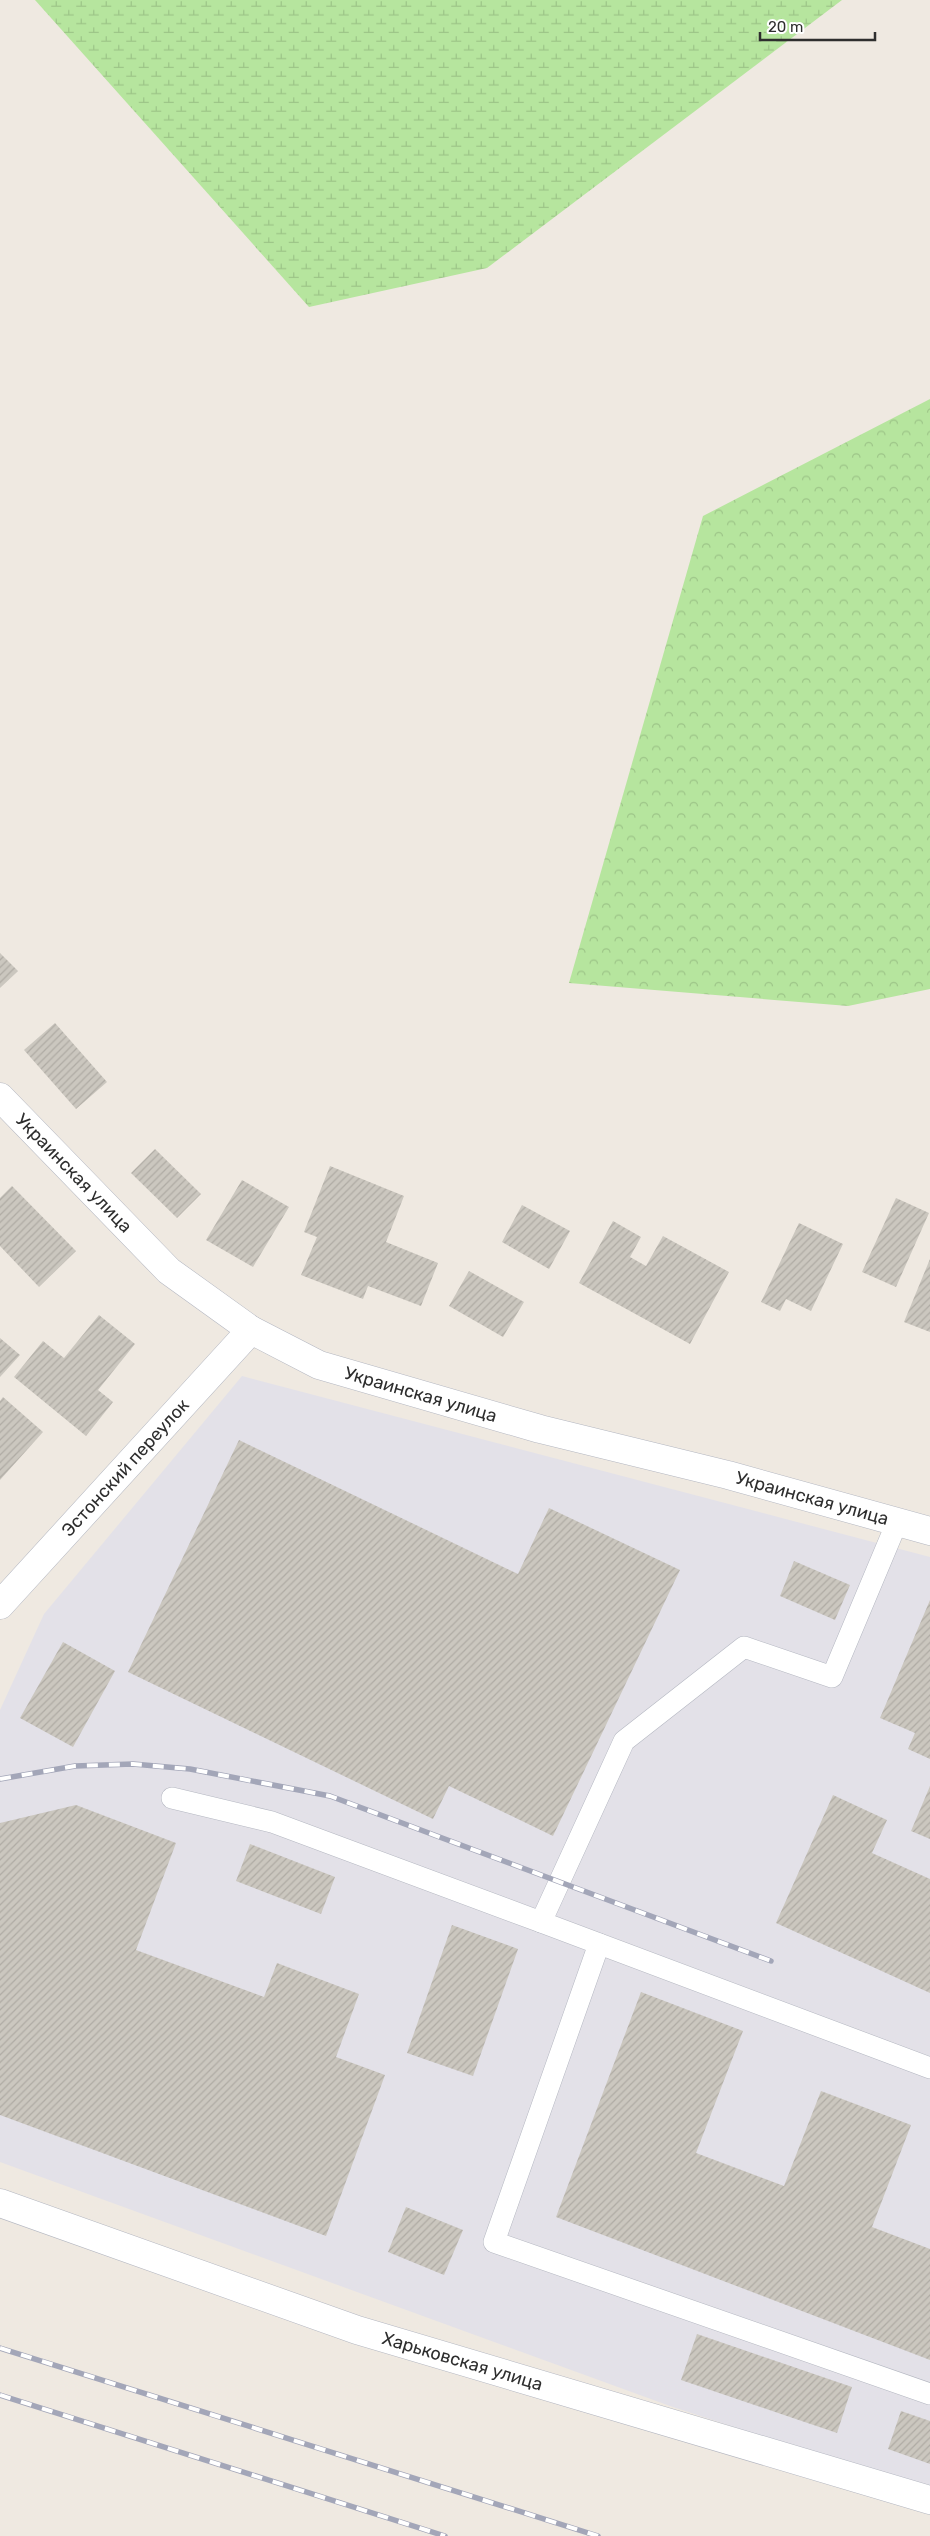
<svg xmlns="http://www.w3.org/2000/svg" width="930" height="2536" viewBox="0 0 930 2536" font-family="Rubik,sans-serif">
<defs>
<pattern id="forest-crowns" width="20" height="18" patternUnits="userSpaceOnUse" patternTransform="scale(1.25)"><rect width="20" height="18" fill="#b6e59e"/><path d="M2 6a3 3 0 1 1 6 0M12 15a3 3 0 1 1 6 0" fill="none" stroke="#9dc588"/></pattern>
<pattern id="wetland-marsh" width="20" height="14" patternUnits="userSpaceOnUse" patternTransform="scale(1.25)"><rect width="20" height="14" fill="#b6e59e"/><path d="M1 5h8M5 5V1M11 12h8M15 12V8" fill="none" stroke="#9dc588"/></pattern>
<pattern id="building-hatch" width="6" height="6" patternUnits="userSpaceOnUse" patternTransform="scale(1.25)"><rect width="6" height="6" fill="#cbc7bf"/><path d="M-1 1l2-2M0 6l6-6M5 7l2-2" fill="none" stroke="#afaba4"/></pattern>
</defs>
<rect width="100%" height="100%" fill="#efe9e1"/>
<!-- industrial -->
<polygon fill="#e3e1e8" points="242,1376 930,1557 930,2492 670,2406 0,2162 0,1710 44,1614"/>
<!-- forest -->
<polygon fill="url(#forest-crowns)" points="930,399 930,989 848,1006 569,983 703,516"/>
<!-- wetland -->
<polygon fill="url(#wetland-marsh)" points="35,0 842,0 487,268 309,307"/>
<!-- building -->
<g fill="url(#building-hatch)">
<polygon points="0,953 18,971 0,988"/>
<polygon points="55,1023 107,1082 76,1109 24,1050"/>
<polygon points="155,1149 201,1194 177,1218 131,1173"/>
<polygon points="330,1166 404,1196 386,1242 438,1263 421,1306 368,1286 363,1299 301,1275 317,1237 304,1232"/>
<polygon points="242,1180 289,1207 253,1267 206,1240"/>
<polygon points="12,1186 76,1251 39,1287 0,1246 0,1198"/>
<polygon points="896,1198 929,1213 896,1287 862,1272"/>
<polygon points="522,1205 570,1231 549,1269 502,1242"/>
<polygon points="613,1221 641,1237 630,1257 646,1266 663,1236 729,1272 690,1344 579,1283"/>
<polygon points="799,1223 843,1244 811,1311 786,1299 780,1311 761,1302"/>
<polygon points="930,1259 930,1332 904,1322"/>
<polygon points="469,1271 524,1302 503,1337 449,1306"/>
<polygon points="99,1315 135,1344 98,1390 113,1402 86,1436 14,1377 43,1341 64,1358"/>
<polygon points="0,1338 20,1355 0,1377"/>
<polygon points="3,1397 43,1432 0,1480 0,1401"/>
<polygon points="239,1440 518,1574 549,1508 680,1570 553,1836 449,1786 433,1819 128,1672"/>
<polygon points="794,1561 850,1585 835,1620 780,1596"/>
<polygon points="930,1600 930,1759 908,1749 915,1733 880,1718"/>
<polygon points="63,1642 115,1671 73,1747 20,1718"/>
<polygon points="930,1786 930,1839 911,1831"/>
<polygon points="833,1795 887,1820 872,1853 930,1879 930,1993 776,1923"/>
<polygon points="76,1805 176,1843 136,1950 264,1997 277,1963 359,1994 336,2057 385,2075 326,2236 0,2115 0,1823"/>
<polygon points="250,1844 335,1877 321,1914 236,1881"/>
<polygon points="452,1925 518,1949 473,2076 407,2053"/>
<polygon points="641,1992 743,2031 696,2153 784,2186 821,2091 911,2125 872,2227 930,2249 930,2360 556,2217"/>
<polygon points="406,2207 463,2230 444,2275 388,2252"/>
<polygon points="697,2334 852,2387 837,2433 681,2380"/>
<polygon points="901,2411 930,2421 930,2464 888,2449"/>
</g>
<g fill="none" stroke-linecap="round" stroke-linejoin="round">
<defs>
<g id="lane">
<polyline points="172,1798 272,1822 541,1922 624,1741 744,1647 832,1677 898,1520"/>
<polyline points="541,1922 930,2068"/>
<polyline points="599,1944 494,2242 930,2394"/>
</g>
<g id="street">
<path id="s1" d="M 0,1605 L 251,1330"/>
<path id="s2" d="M 0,2203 L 357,2330 L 930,2500"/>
</g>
<g id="secondary">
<path id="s3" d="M 0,1097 L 169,1271 L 251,1330 L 319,1365 L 540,1429 L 728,1475 L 930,1531"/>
</g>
</defs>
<!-- lane casing -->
<use href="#lane" stroke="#b4b7c1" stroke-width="22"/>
<!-- street casing -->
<use href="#street" stroke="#b4b7c1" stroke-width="29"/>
<!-- secondary casing -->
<use href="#secondary" stroke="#b4b7c1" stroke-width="29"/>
<!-- lane -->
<use href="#lane" stroke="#fff" stroke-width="21"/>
<!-- street -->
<use href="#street" stroke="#fff" stroke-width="28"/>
<!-- secondary -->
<use href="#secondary" stroke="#fff" stroke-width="28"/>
<defs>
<g id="rail">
<polyline points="0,1779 75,1766 133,1764 190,1769 330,1796 771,1961"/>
<polyline points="0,2348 598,2536"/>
<polyline points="0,2395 445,2536"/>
</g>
</defs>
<!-- rail casing -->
<use href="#rail" stroke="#a3a6b8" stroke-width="5.5"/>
<!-- rail -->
<use href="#rail" stroke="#fff" stroke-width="4" stroke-dasharray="11" stroke-linecap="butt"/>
</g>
<g text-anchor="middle" stroke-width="4" stroke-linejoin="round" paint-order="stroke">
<!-- street labels -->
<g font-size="18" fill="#2e2e2e" stroke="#fff">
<text dy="6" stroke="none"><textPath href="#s3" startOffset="106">Украинская улица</textPath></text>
<text dy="6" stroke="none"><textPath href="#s3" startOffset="526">Украинская улица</textPath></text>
<text dy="6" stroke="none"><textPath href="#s1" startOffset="186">Эстонский переулок</textPath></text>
<text dy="6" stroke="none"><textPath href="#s3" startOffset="931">Украинская улица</textPath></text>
<text dy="6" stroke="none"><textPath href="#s2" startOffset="489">Харьковская улица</textPath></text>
</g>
</g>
<!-- scale -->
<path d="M760 32v8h115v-8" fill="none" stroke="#2e2e2e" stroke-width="2.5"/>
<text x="768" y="32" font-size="15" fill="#2e2e2e" stroke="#ffffff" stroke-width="4" paint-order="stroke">20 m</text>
</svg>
